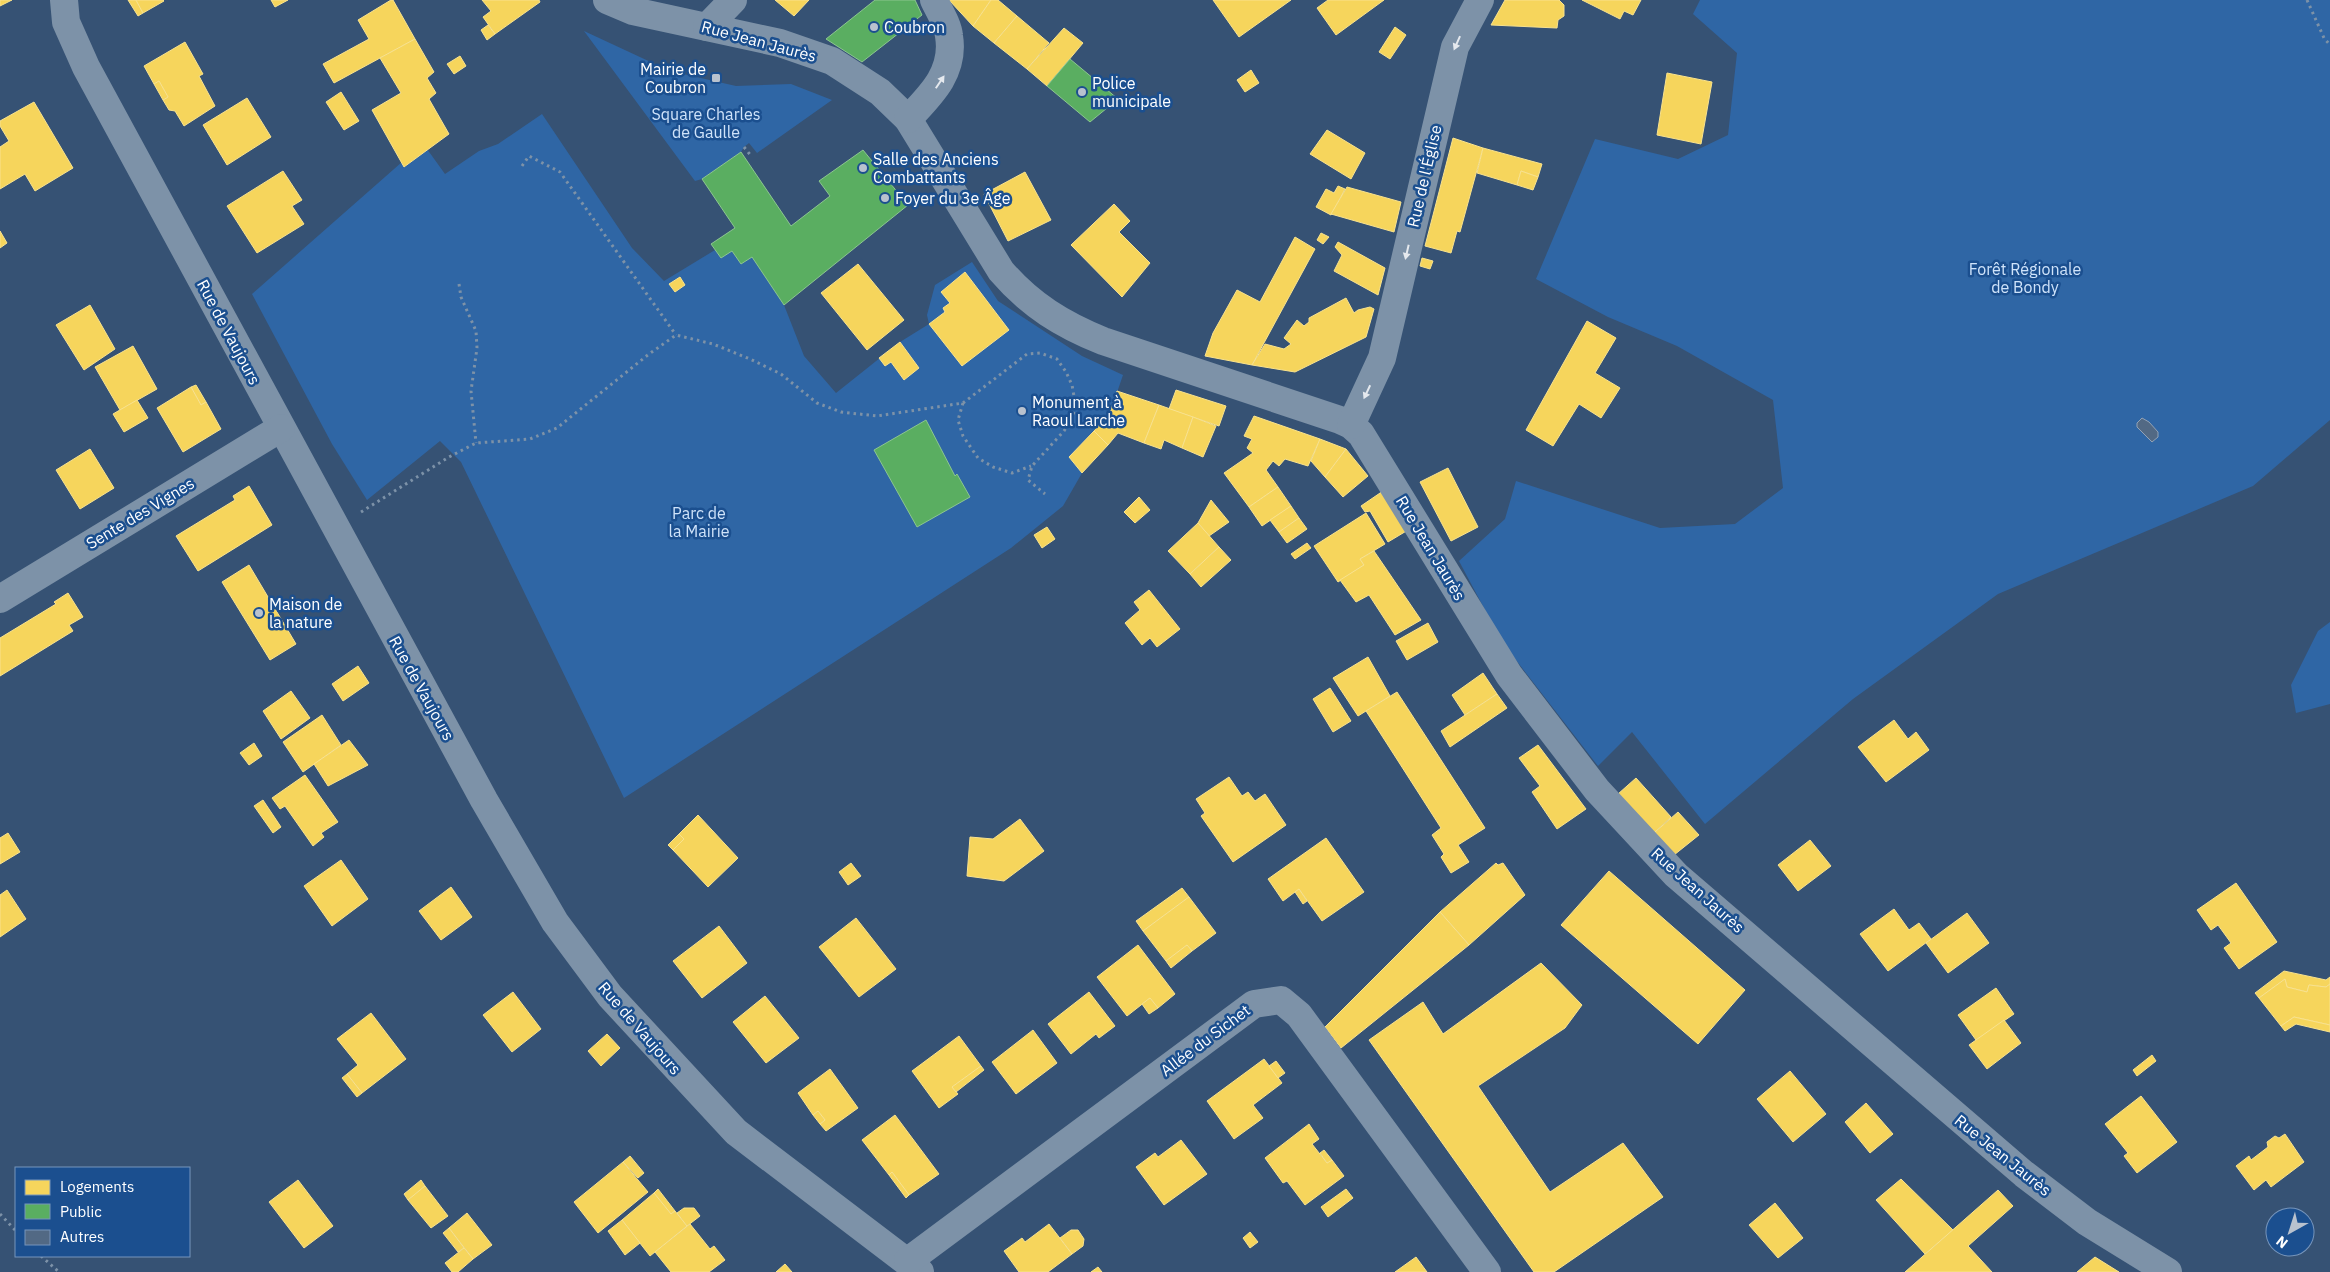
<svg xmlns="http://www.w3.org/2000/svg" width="2330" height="1272" viewBox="0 0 2330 1272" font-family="'IBM Plex Sans',sans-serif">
<rect width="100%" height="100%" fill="#365274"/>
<!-- green -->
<g fill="#2f66a5">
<polygon points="1700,0 2330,0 2330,420 2253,486 1998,594 1853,699 1705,824 1632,732 1598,766 1502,642 1459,561 1505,519 1516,481 1660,528 1735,524 1783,488 1773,400 1677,346 1608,317 1536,279 1595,139 1678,159 1728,135 1737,53 1693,14"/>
<polygon points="584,31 670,71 736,86 791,84 832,100 757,153 749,143 744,147 741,152 702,179 695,181"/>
<polygon points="542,114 632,248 664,281 715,250 732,251 741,264 752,257 784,305 804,356 836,393 900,342 929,324 927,315 935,285 972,262 998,301 1082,356 1123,375 1110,413 1069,457 1082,473 1063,506 1011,548 624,798 461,462 440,441 367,500 332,444 252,294 402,162 405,167 427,149 445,174 479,151 498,144"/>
<polygon points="2330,622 2330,704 2296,713 2291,685 2318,631"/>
</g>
<!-- homes -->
<g fill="#f6d55c" stroke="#f9e28d">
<polygon points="0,0 12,0 0,6"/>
<polygon points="128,0 136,0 143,13 138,16"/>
<polygon points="136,0 163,0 164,1 143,13"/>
<polygon points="271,0 288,0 275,7"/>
<polygon points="391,0 393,0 415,39 334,83 323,64 369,39 358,20"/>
<polygon points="482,0 539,0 540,2 495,34 483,17 491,11"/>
<polygon points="775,0 809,0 794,16"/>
<polygon points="949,0 991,0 973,26"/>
<polygon points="991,0 998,0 1017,16 994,43 973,26"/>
<polygon points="1213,0 1291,0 1239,37"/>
<polygon points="1328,0 1384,0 1336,35 1317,8"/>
<polygon points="1505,0 1559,0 1564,5 1564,16 1558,20 1557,28 1491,25"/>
<polygon points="1582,0 1641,0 1633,15 1624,11 1620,19"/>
<polygon points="1017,16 1049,43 1027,69 994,43"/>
<polygon points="488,25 495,34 487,40 481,30"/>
<polygon points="1395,27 1406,35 1390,59 1379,52"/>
<polygon points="1064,28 1083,43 1047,86 1027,69"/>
<polygon points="415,39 434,72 427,78 436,93 429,99 449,134 404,167 372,110 401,93 380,58"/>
<polygon points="185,42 203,74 199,76 215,106 184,126 175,111 169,110 163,100 168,97 159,81 154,84 144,66"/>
<polygon points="460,56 466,66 454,74 447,64"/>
<polygon points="1251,70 1259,83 1245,92 1237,80"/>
<polygon points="1667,73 1712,82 1701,144 1657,135"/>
<polygon points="159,81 168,97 163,100 154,84"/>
<polygon points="341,92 359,121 344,130 326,102"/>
<polygon points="247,98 271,137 227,165 203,125"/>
<polygon points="34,102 73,168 35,191 25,174 0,189 0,147 9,141 0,126 0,121"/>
<polygon points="1327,130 1365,153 1351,179 1310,154"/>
<polygon points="1453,138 1483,148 1460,232 1457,231 1451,253 1425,246"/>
<polygon points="1483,148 1542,164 1538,177 1521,171 1517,185 1477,173"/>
<polygon points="283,171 302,200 292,206 304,224 257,253 227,206"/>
<polygon points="1521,171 1538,177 1533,190 1517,185"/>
<polygon points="1025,172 1051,220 1008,241 984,194"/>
<polygon points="1338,186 1345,189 1331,215 1316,207 1326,189 1334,193"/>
<polygon points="1347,187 1401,202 1394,232 1331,214"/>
<polygon points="1114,204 1130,221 1119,232 1150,263 1122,297 1071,245"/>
<polygon points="0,231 7,243 0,248"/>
<polygon points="1321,233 1329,237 1323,244 1317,240"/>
<polygon points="1295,237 1315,249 1252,365 1205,356 1213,333 1237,290 1260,302"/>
<polygon points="1338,242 1385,268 1378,295 1334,271 1342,255 1335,247"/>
<polygon points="1422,258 1433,261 1430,269 1420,266"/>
<polygon points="858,264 904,320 867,350 821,293"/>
<polygon points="965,272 1009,330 962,366 929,324 945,312 943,308 950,303 941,292"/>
<polygon points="680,277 685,285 675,292 669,284"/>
<polygon points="1346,298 1354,313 1358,310 1370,307 1374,309 1366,337 1295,372 1252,365 1265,344 1284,349 1291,344 1284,338 1297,320 1304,326 1309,322 1309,318"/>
<polygon points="90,305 115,349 84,370 56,325"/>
<polygon points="1587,321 1616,338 1595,373 1620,388 1601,418 1579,404 1553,446 1526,430"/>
<polygon points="900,342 919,368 904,380 891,362 885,366 879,358"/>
<polygon points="133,346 157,389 120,410 95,367"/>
<polygon points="196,385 206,402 201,405 191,387"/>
<polygon points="191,387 201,405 206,402 221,429 183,452 157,408"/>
<polygon points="1176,390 1226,406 1219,426 1169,409"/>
<polygon points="1117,391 1159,405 1144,443 1118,433 1108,445 1094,431 1110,413"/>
<polygon points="137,400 148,418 124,432 113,414"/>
<polygon points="1159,405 1193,417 1182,448 1164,440 1161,449 1144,443"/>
<polygon points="1254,416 1320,439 1308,466 1285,459 1279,466 1273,461 1266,470 1278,487 1249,507 1224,473 1253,453 1247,448 1252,439 1244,436"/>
<polygon points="1193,417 1216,426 1203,457 1182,448"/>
<polygon points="1094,431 1108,445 1082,473 1069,457"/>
<polygon points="1320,439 1346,449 1325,477 1311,461"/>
<polygon points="90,449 114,488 80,509 56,470"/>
<polygon points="1346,449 1368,476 1343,497 1325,477"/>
<polygon points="1448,468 1478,527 1451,541 1420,482"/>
<polygon points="249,486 272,525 198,571 176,536 235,500 233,496"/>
<polygon points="1278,487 1291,506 1262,526 1249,507"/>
<polygon points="1383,491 1408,530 1388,542 1370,511 1365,512 1361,506"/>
<polygon points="1139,497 1150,510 1135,523 1124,512"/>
<polygon points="1211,500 1229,522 1209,536 1198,523"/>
<polygon points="1291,506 1299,518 1279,532 1270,520"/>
<polygon points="1366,513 1385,544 1360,559 1364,565 1338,582 1314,546"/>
<polygon points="1299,518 1307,529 1287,543 1279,532"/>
<polygon points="1198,523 1219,547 1190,574 1168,551"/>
<polygon points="1047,527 1055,539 1042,548 1034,535"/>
<polygon points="1307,543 1311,548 1295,559 1291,554"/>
<polygon points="1219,547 1231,560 1201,587 1190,574"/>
<polygon points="1374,551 1421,620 1395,635 1369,595 1356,602 1340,580 1364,565 1360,559"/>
<polygon points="249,565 296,644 270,660 222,582"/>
<polygon points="1149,590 1180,629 1157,647 1150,638 1142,645 1125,623 1140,610 1134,602"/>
<polygon points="68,593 83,617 69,625 73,631 0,676 0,638 56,604 54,602"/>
<polygon points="1428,623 1438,642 1407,660 1396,641"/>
<polygon points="1368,657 1390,696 1358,716 1333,678"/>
<polygon points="358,666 369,683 343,701 332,684"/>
<polygon points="1483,673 1497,694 1465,715 1452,695"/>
<polygon points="1330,688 1351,721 1333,732 1313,699"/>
<polygon points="291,691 310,718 281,739 263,711"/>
<polygon points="1397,692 1485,828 1458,845 1469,862 1451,873 1441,857 1444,854 1432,835 1441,828 1366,711"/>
<polygon points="1497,694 1507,708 1450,747 1441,731"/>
<polygon points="322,715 341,745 303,772 283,742"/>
<polygon points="1894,720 1908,739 1916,732 1929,750 1886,782 1858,747"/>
<polygon points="349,740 368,765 328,786 314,764"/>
<polygon points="254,743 262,756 249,765 240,753"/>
<polygon points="1538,745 1586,809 1557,829 1532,792 1540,786 1519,758"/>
<polygon points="305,775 338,822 321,833 324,837 313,846 285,806 280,809 272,798"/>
<polygon points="1229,777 1242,796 1248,792 1255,801 1265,794 1286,825 1233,862 1201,816 1205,813 1196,799"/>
<polygon points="1636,778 1671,817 1654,833 1618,794"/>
<polygon points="263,800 281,827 273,833 254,806"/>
<polygon points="1678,812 1699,835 1674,855 1654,833"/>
<polygon points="698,815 738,858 708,887 673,850 684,839 679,834"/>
<polygon points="1020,819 1044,851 1004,881 967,876 970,837 993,839"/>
<polygon points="8,833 20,852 0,864 0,838"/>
<polygon points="679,834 684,839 673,850 668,845"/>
<polygon points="1326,838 1364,892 1322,921 1299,889 1283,901 1268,879"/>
<polygon points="1810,840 1831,866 1798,891 1778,865"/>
<polygon points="341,860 368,899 332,926 304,886"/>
<polygon points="851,863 861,876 848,885 839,872"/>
<polygon points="1496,863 1498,865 1503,863 1525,895 1469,945 1440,912"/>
<polygon points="1609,871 1745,990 1698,1044 1561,925"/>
<polygon points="2236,883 2277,942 2239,969 2224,948 2231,943 2218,925 2211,930 2197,910"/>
<polygon points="451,887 472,917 441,940 419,911"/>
<polygon points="1182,888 1189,897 1143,931 1136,921"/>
<polygon points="1299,889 1307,901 1303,904 1295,892"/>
<polygon points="7,890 26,919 0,937 0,895"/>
<polygon points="1189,897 1216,933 1192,951 1187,945 1166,961 1143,931"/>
<polygon points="1894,909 1909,930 1919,923 1931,939 1888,971 1860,934"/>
<polygon points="1440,912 1469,945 1341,1048 1325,1027"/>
<polygon points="1967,913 1989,943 1948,973 1926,943"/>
<polygon points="856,918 896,969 859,997 819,947"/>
<polygon points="719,926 747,963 702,998 673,961"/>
<polygon points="1138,945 1175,994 1158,1008 1150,998 1127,1016 1097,977"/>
<polygon points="1187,945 1192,951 1171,968 1166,961"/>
<polygon points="1541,963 1582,1005 1565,1028 1478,1086 1550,1192 1623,1143 1663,1197 1554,1272 1534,1272 1369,1040 1423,1002 1443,1034"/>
<polygon points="2284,971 2326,980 2330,977 2330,984 2326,987 2309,985 2307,992 2287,987 2285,979 2259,998 2255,993"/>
<polygon points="2285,979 2287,987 2307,992 2309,985 2326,987 2330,984 2330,1025 2294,1017 2281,1026 2259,998"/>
<polygon points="1996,988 2014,1014 1976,1040 1958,1015"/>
<polygon points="513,992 541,1029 512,1052 483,1015"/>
<polygon points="1089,992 1115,1026 1099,1038 1096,1034 1071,1054 1048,1024"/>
<polygon points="765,996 799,1038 766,1063 733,1022"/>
<polygon points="1150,998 1158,1008 1149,1014 1142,1004"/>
<polygon points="371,1013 406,1059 362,1093 347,1074 358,1065 337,1039"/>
<polygon points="2294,1017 2330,1025 2330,1032 2296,1024 2285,1031 2281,1026"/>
<polygon points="2004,1020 2021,1043 1987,1069 1969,1045"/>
<polygon points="1033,1030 1057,1063 1016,1094 992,1062"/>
<polygon points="607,1034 620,1048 601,1066 588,1051"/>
<polygon points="959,1036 981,1066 952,1087 958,1094 939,1108 912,1071"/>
<polygon points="2152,1055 2156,1061 2137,1076 2133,1070"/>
<polygon points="1264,1059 1282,1083 1253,1105 1263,1118 1234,1139 1207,1101"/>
<polygon points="1276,1061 1285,1073 1278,1078 1269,1066"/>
<polygon points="981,1066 984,1070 956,1092 952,1087"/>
<polygon points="830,1069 858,1108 826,1131 820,1124 825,1120 818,1111 813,1115 798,1093"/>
<polygon points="1790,1071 1826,1114 1793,1142 1757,1099"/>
<polygon points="347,1074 362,1093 357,1097 342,1078"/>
<polygon points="2141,1096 2177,1142 2137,1173 2124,1156 2128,1153 2105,1124"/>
<polygon points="1866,1103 1893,1134 1870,1153 1845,1122"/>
<polygon points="818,1111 825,1120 820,1124 813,1115"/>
<polygon points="895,1115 939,1174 909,1195 892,1172 889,1175 862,1140"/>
<polygon points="1309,1124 1319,1139 1312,1144 1327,1163 1332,1160 1344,1176 1305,1205 1287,1181 1283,1183 1265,1158"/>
<polygon points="2285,1134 2304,1162 2271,1187 2266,1180 2254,1190 2236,1166 2249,1156 2251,1160 2268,1147 2267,1142 2275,1136 2279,1138"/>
<polygon points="1181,1140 1207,1174 1164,1205 1136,1167 1155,1153 1158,1157"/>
<polygon points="1324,1150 1332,1160 1327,1163 1320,1153"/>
<polygon points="630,1156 644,1173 638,1178 623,1162"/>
<polygon points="623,1162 648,1192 598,1233 574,1202"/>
<polygon points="892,1172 909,1195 906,1198 889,1175"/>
<polygon points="1901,1179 1953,1230 1925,1254 1876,1200"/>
<polygon points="298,1180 333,1226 304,1248 269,1202"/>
<polygon points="421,1180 425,1186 408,1200 404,1194"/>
<polygon points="425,1186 448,1216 431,1228 408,1200"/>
<polygon points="658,1189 675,1211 671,1214 654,1193"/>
<polygon points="1346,1189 1353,1198 1328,1217 1321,1207"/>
<polygon points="1998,1190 2013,1206 1968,1246 1992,1272 1905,1272"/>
<polygon points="654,1193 671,1214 675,1211 687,1226 650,1256 622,1220"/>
<polygon points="1775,1203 1803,1238 1778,1258 1749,1225"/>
<polygon points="684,1208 694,1208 700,1216 687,1226 677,1213"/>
<polygon points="467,1213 492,1245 473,1259 449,1228"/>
<polygon points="622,1220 640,1243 625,1255 608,1231"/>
<polygon points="690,1224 710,1249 714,1246 725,1260 709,1272 671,1272 655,1252"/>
<polygon points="1049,1224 1072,1254 1048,1272 1019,1272 1004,1251 1022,1238 1025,1242"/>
<polygon points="449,1228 464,1248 458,1252 443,1233"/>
<polygon points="1071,1230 1078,1230 1084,1239 1083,1246 1072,1254 1060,1238"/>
<polygon points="1250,1232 1258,1242 1250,1248 1243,1238"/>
<polygon points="464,1248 473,1259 458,1272 452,1272 445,1263"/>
<polygon points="1416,1257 1427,1272 1395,1272"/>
<polygon points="2095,1257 2119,1272 2077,1272"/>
<polygon points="785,1264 792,1272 776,1272"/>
<polygon points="1098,1267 1102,1272 1091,1272"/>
</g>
<!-- public -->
<g fill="#5aae61" stroke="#8cc690">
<polygon points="875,0 915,0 922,15 862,62 826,39"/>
<polygon points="1070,59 1118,99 1090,122 1047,86"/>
<polygon points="863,150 908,205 784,305 752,257 741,264 732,251 721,258 711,244 735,228 702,179 741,152 791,226 830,196 819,181"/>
<polygon points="926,420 955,476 957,474 970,497 917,527 874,450"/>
</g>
<!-- building -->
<polygon fill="#526984" stroke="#92a2b6" points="2142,418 2149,422 2158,432 2158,437 2152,442 2137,427 2137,423"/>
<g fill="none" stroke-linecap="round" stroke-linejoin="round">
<!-- path -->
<g stroke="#7d92a8" stroke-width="3" stroke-dasharray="2.5 4" stroke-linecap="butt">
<polyline points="2307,0 2324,38 2330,45"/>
<polyline points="744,147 752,157"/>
<polyline points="522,166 529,156 560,172 676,335"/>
<polyline points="459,284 461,297 476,331 477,348 471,391 476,443"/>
<polyline points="963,403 958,420 963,436 978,458 993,467 1012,473 1031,466"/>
<polyline points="361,512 449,457 476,443 530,439 557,428 649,354 676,335 713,344 750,359 781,374 817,403 841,412 877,416 963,403 1027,354 1040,353 1057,359 1066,372 1072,385 1075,402 1073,417 1064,431 1032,466 1028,480 1045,494"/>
<polyline points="0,1214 16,1231"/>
<polyline points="41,1256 59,1272"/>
</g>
<!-- minor -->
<g stroke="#7d92a8" stroke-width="28">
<polyline points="64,0 66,22 86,67 484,800 555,922 610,996 736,1132 920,1272"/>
<path d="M 607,0 L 633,11 L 780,43 L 832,61 L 880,92 L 908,119 L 1001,271 C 1030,305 1063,325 1103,341 L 1340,420 L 1351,425 L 1361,434 L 1509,675 L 1597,790 L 1676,875 L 2024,1174 L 2087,1222 L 2168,1272"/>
<polyline points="707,27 733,0"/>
<path d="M 908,119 C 931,95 955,72 949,36 C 948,24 939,11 934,0"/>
<polyline points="1351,425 1382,358 1455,47 1480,0"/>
<polyline points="0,599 281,428"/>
<polyline points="908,1261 1254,1004 1281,1000 1299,1015 1487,1272"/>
</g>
</g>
<!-- one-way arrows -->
<defs><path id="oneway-solid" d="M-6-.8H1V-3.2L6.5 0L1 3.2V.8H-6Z" transform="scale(1.25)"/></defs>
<g fill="#e5e9ee">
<use href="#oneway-solid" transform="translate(1457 43) rotate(114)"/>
<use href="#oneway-solid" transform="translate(940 82) rotate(-56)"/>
<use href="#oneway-solid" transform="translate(1407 252) rotate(103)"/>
<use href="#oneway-solid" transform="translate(1367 392) rotate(115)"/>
</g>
<!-- markers -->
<g fill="#b9c2ce" stroke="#1b4f8f" stroke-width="2">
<circle cx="874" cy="27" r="5"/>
<rect x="711" y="73" width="10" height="10" rx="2.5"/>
<circle cx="1082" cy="92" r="5"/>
<circle cx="863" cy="168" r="5"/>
<circle cx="885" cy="198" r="5"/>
<circle cx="1022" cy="411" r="5"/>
<circle cx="259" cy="613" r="5"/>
</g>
<g text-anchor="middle" stroke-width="5" stroke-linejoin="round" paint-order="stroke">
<!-- poi labels -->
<g font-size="16" fill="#fff" stroke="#1b4f8f" text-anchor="start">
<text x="884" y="33">Coubron</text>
<text x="706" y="75" text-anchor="end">Mairie de<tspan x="706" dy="18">Coubron</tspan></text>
<text x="1092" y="89">Police<tspan x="1092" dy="18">municipale</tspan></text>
<text x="873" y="165">Salle des Anciens<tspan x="873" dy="18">Combattants</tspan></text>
<text x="895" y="204">Foyer du 3e Âge</text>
<text x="1032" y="408">Monument à<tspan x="1032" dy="18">Raoul Larche</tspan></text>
<text x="269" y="610">Maison de<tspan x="269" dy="18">la nature</tspan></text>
</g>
<!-- street labels -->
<g font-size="16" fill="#fff" stroke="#1b4f8f">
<text transform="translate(759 41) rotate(15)" y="6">Rue Jean Jaurès</text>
<text transform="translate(1424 176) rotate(-77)" y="6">Rue de l'Église</text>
<text transform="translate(229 332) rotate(62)" y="6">Rue de Vaujours</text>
<text transform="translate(140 513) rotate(-31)" y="6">Sente des Vignes</text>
<text transform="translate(1431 548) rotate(59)" y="6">Rue Jean Jaurès</text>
<text transform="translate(422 688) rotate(61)" y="6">Rue de Vaujours</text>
<text transform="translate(1698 890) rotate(42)" y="6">Rue Jean Jaurès</text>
<text transform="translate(640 1028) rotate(49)" y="6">Rue de Vaujours</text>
<text transform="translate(1205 1040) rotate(-37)" y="6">Allée du Sichet</text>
<text transform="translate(2003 1155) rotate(39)" y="6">Rue Jean Jaurès</text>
</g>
<!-- park labels -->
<g font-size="16" fill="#cfe3fa" stroke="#1b4f8f">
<text x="706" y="120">Square Charles<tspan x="706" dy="18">de Gaulle</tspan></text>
<text x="2025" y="275">Forêt Régionale<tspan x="2025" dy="18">de Bondy</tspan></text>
<text x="699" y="519">Parc de<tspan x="699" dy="18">la Mairie</tspan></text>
</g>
</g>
<!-- legend -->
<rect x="15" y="1167" width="175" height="90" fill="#1b4f8f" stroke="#7695bc"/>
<rect x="25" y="1180" width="25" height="15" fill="#f6d55c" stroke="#7695bc"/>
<text x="60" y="1192" font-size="15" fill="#ffffff">Logements</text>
<rect x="25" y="1204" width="25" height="15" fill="#5aae61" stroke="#7695bc"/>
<text x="60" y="1217" font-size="15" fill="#ffffff">Public</text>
<rect x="25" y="1230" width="25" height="15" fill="#526984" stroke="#7695bc"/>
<text x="60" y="1242" font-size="15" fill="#ffffff">Autres</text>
<!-- north arrow -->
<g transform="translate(2290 1232) rotate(219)"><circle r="24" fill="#1b4f8f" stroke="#7695bc"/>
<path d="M0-4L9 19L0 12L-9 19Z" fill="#b9c2ce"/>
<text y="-8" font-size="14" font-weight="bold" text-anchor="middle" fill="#ffffff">N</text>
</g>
</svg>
